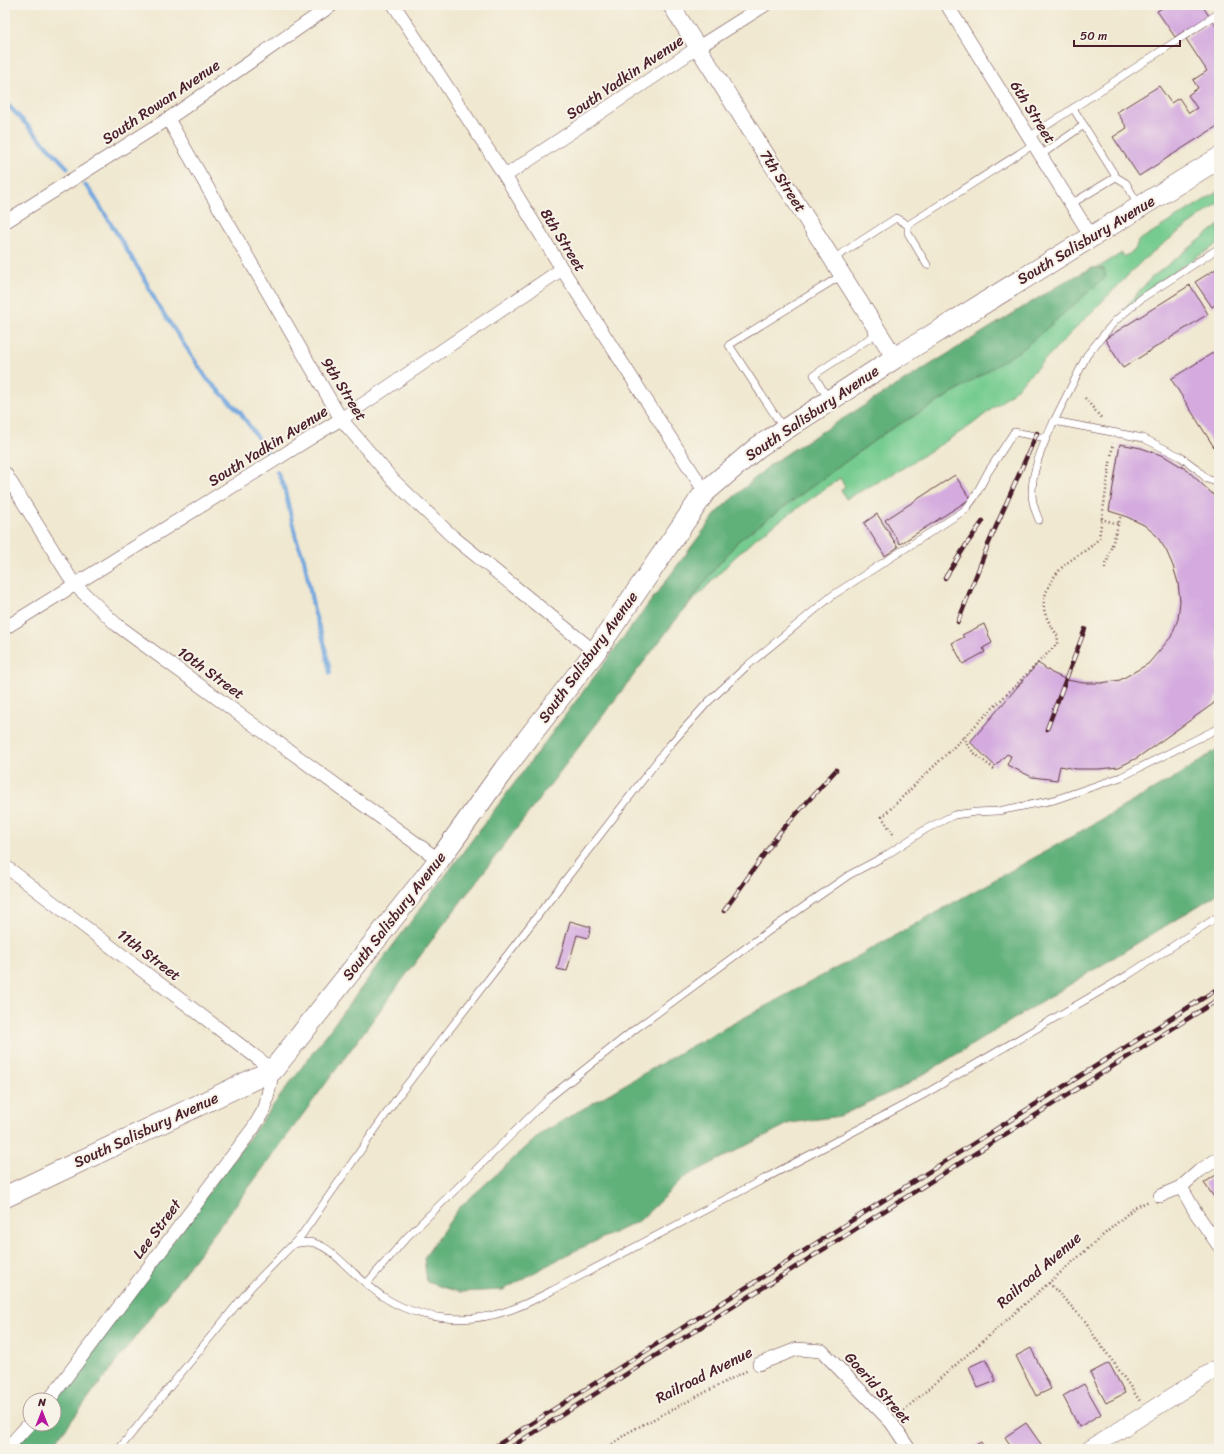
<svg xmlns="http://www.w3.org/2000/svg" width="1224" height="1454" viewBox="0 0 1224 1454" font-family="Sriracha,sans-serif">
<rect width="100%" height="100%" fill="#f7f3e8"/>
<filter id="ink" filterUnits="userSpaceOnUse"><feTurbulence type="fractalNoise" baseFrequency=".025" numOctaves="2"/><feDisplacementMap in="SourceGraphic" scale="8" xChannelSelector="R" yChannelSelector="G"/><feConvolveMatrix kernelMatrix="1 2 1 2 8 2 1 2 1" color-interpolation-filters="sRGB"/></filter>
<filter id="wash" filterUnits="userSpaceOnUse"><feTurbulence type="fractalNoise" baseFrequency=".012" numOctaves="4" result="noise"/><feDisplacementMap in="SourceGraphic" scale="16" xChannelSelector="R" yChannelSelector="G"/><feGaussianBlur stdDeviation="0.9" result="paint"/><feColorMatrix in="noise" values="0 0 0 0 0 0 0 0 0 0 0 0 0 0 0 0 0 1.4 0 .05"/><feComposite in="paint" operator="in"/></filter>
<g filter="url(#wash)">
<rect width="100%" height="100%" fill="#f0e8d0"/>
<!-- green -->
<g fill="#76cc90" stroke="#60765e">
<polygon points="1219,191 1219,203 1176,234 1143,260 1011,394 970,426 903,468 846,499 841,490 845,487 840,478 757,537 734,558 684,610 714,570 739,540 886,432 943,399 1104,269 1092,268 1099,267 1122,253 1124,257 1135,250 1138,241"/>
<polygon points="1219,225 1219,243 1161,280 1120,313 1151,278"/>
</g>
<!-- forest -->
<g fill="#60b07a" stroke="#556852">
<polygon points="1092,268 1104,269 1106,277 1024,348 943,399 886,432 739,540 714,570 440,929 247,1190 50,1449 15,1449 33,1424 54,1424 54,1400 287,1087 719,510 770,465 797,447 1064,282"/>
<polygon points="1219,748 1219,893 908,1084 840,1116 790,1123 685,1177 639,1221 566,1255 503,1290 459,1292 427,1282 424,1258 459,1208 543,1132 686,1049 842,965 1048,850 1179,775"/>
</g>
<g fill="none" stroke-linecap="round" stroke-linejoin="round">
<!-- stream -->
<g stroke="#71a6de" stroke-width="4">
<polyline points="5,102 68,168"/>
<polyline points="85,185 92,193 143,276 156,302 207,379 240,412 270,456"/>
<polyline points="277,472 284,487 296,538 304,559 314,611 324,642 330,673"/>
</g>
</g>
<g id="blocks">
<!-- building -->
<g fill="#d4aadf">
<polygon points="1167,5 1202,5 1209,16 1175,37 1157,11"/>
<polygon points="1213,21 1219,32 1219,125 1139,176 1113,137 1127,128 1117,112 1159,86 1171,103 1179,98 1189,113 1197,108 1188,95 1198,88 1193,80 1207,71 1186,39"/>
<polygon points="1219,267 1219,302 1212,307 1195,282"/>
<polygon points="1190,285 1208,314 1123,368 1105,339"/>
<polygon points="1219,349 1219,455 1171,379"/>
<polygon points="1120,444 1141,448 1164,456 1187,470 1219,500 1219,695 1213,704 1137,758 1119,767 1099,769 1076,769 1060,766 1057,780 1032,777 1007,765 1011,756 1007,754 995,766 970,742 1038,663 1052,673 1067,680 1083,683 1101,683 1120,680 1148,664 1171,637 1178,619 1180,601 1178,583 1173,566 1166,550 1156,535 1144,525 1125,516 1109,511"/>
<polygon points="955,475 970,499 900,544 885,520"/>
<polygon points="877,514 898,547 885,556 864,523"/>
<polygon points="984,624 992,643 983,648 985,652 963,664 952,643 964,637 962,635"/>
<polygon points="570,921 591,927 588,938 577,935 567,971 557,969"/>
<polygon points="1219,1173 1219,1204 1204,1183"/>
<polygon points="1031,1348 1051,1389 1036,1396 1016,1356"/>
<polygon points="986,1359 996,1381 978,1388 969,1367"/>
<polygon points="1109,1363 1125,1393 1106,1403 1090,1373"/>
<polygon points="1084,1384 1101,1414 1079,1427 1063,1396"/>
<polygon points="1026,1423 1043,1447 1039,1449 1013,1449 1005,1437"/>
<polygon points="981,1442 985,1449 969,1449"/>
</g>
</g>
</g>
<g filter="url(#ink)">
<use href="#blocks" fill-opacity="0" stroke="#633d44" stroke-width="1"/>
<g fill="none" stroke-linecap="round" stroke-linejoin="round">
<defs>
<g id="service">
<polyline points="1029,137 1219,13"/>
<polyline points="1041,155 1084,125"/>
<polyline points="1116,177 1126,183 1139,206"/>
<polyline points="1071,204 1116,177 1073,108"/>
<polyline points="1219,248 1142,298 1115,321 1087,355 1054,421 1143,438 1181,457 1197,469 1207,479 1219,483"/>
<polyline points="833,259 896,218 908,225"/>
<polyline points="927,265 908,233 908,225 1034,144"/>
<polyline points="829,400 814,375 879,332"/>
<polyline points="784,429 729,345 842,275"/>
<path d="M 1039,520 C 1035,511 1032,503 1032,493 C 1032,468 1044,443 1054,421"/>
<path d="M 294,1244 C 299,1243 304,1242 309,1242 C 327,1244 340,1261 353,1272 C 362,1280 372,1289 382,1296 C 418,1320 466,1325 507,1311 C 526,1305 545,1294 563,1285 L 923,1095 L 1128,975 L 1219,916"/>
<polyline points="367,1283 407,1237 550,1097 634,1030 766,933 849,875 885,856 926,829 954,815 976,812 998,811 1054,800 1121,777 1219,728"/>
<polyline points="119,1449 252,1286 301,1236 402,1091 668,747 708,702 748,665 833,595 965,510 974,498 988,472 1014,432 1046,438"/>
</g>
<g id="minor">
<polyline points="394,5 505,176 562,269 705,492"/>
<polyline points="947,5 1091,236"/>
<polyline points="168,119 341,419 393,480 452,536 595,652"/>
<polyline points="505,176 697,48 765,5"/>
<polyline points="5,222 168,119 332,5"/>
<polyline points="5,473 74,584 117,625 439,860"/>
<polyline points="5,628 341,419 562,269"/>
<polyline points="5,866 273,1070 265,1108 254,1127 49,1400"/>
<polyline points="1181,1187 1196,1213 1219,1246"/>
<polyline points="1160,1196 1181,1187 1199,1171 1219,1158"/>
<polyline points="759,1364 797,1349 822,1351 891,1422 909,1449"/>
<polyline points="5,1448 9,1446 30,1423"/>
</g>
<g id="tertiary">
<polyline points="671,5 895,358"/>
<polyline points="1090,1449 1219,1367"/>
</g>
<polyline id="primary" points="5,1197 273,1070 439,860 505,768 595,652 705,492 758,447 895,358 1219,158"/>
</defs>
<!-- service casing -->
<use href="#service" stroke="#633d44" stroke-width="8"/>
<!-- minor casing -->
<use href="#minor" stroke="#633d44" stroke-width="14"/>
<!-- tertiary casing -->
<use href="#tertiary" stroke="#633d44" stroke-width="18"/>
<!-- primary casing -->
<use href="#primary" stroke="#633d44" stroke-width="22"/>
<!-- path -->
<g stroke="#633d44" stroke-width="2.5" stroke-dasharray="1 3" stroke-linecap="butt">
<polyline points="1085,398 1102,419"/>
<polyline points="1101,519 1118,524"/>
<polyline points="1105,568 1121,515"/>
<path d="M 994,769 C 985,761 964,749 965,736 L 1057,644 L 1058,637 C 1053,628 1046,620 1044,609 C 1042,593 1055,572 1067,563 C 1078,554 1090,550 1099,538 L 1113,443"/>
<polyline points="893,834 882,817 964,737"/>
<polyline points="1049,1283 1086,1322 1096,1339 1114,1363 1140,1401"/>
<polyline points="901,1413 1134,1208 1149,1201"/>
<polyline points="606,1449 627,1433 748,1370"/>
</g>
<!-- service -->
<use href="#service" stroke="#fff" stroke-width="7"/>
<!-- minor -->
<use href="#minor" stroke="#fff" stroke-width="13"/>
<!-- tertiary -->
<use href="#tertiary" stroke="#fff" stroke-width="17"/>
<!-- primary -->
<use href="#primary" stroke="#fff" stroke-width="21"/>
<defs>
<g id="rail">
<polyline points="945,578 966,545 983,521"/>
<polyline points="958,622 988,545 1037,433"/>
<polyline points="1047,729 1085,629"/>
<polyline points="724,911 780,832 836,770"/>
<polyline points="491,1449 1219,988"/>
<polyline points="508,1449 1219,999"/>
</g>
</defs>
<!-- rail casing -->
<use href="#rail" stroke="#4a1f2b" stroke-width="4.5"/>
<!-- rail -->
<use href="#rail" stroke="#f7f3e8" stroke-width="3" stroke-dasharray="9" stroke-linecap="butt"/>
</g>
</g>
<g text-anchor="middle" stroke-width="4" stroke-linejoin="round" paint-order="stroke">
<!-- street labels -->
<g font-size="15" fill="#4a1f2b" stroke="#f7f3e8">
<text transform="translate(625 77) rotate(-34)" y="5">South Yadkin Avenue</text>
<text transform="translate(161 102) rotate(-34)" y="5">South Rowan Avenue</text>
<text transform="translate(1033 112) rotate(58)" y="5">6th Street</text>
<text transform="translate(783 181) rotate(57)" y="5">7th Street</text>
<text transform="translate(563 240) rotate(58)" y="5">8th Street</text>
<text transform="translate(1086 240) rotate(-31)" y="5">South Salisbury Avenue</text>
<text transform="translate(344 389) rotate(58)" y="5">9th Street</text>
<text transform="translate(812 413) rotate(-34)" y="5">South Salisbury Avenue</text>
<text transform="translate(268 446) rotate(-32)" y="5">South Yadkin Avenue</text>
<text transform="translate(588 657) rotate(-54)" y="5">South Salisbury Avenue</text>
<text transform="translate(211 673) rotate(36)" y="5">10th Street</text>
<text transform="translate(394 916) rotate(-52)" y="5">South Salisbury Avenue</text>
<text transform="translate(149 955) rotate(37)" y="5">11th Street</text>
<text transform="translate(146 1130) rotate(-25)" y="5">South Salisbury Avenue</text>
<text transform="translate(157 1229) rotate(-53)" y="5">Lee Street</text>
<text transform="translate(1039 1270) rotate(-41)" y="5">Railroad Avenue</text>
<text transform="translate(704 1375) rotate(-27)" y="5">Railroad Avenue</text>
<text transform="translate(878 1388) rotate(48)" y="5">Goerid Street</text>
</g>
</g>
<!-- margin -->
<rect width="1224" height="1454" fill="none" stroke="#f7f3e8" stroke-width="20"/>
<!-- north arrow -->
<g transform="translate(42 1412)"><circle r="19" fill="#f7f3e8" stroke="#b29e9c"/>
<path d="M0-3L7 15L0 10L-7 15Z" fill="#b5179e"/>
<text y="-6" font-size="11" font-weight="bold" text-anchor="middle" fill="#4a1f2b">N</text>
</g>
<!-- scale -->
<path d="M1074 40v6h106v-6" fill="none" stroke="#4a1f2b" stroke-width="2"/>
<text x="1080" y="40" font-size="12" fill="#4a1f2b" stroke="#f7f3e8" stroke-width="3" paint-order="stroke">50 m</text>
</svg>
